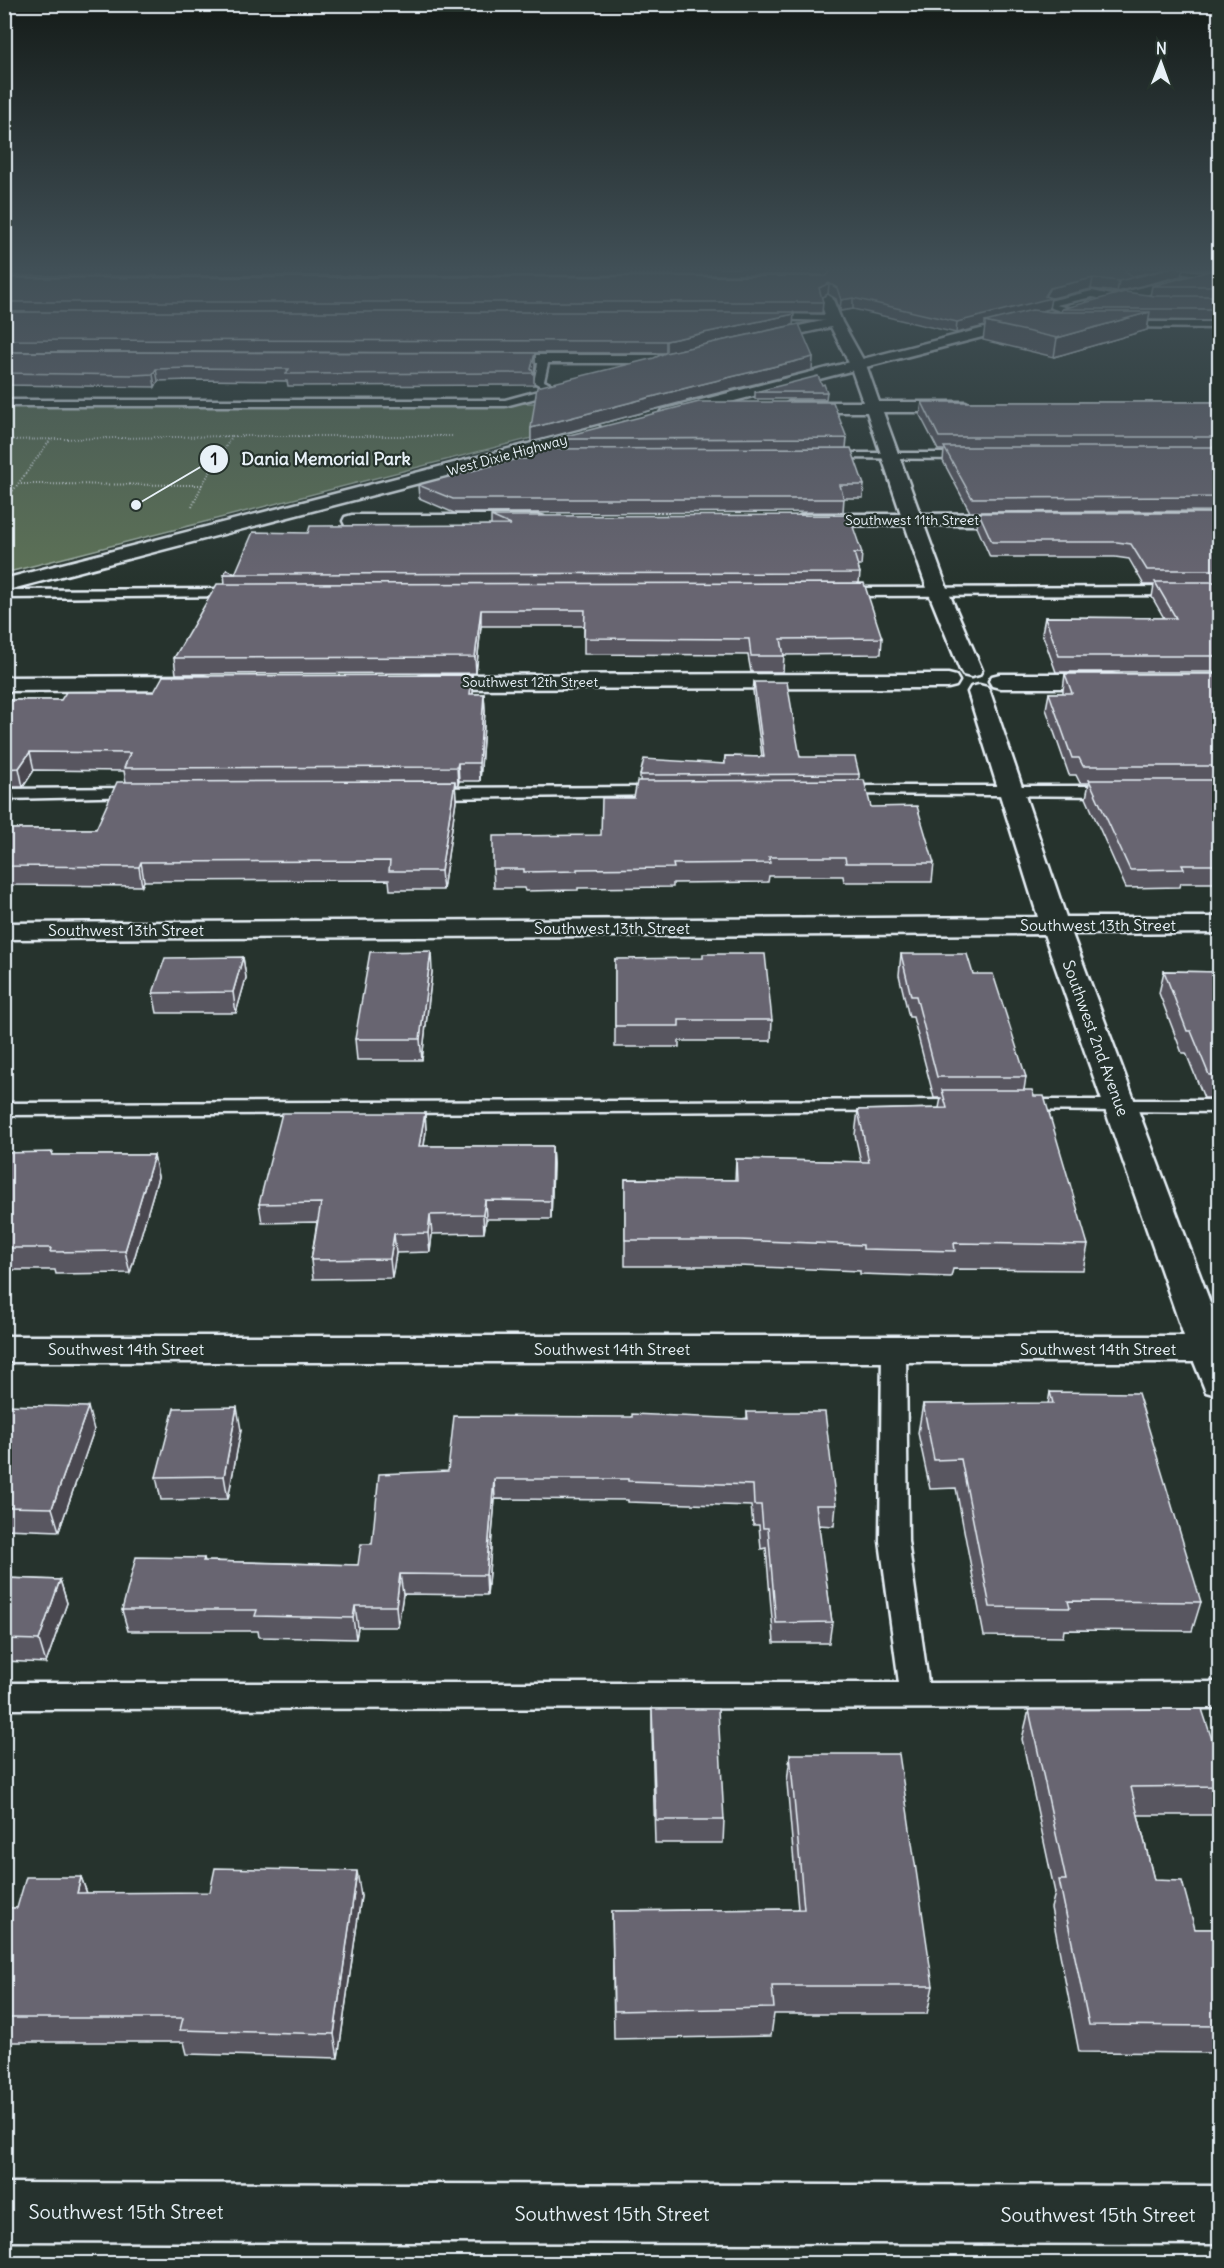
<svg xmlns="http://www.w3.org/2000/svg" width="1224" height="2268" viewBox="0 0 1224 2268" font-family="Delius,sans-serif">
<rect width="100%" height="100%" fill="#26332d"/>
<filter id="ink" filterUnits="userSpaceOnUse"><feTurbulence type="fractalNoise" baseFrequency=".0167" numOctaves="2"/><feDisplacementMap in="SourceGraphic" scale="12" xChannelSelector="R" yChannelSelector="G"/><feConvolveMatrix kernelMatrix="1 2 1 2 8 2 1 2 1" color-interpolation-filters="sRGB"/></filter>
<g filter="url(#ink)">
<!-- green -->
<polygon fill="#5d7256" stroke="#a2b2a7" stroke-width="1.5" points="537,403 532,438 5,573 5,405"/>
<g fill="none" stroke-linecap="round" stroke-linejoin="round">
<defs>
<g id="service">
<polygon points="1179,269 1220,275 1220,280 1179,273 1155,278 1151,276"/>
<polygon points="1092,291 1136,300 1132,303 1092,297 1056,305 1072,309 1073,311 1069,314 1046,306 1049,301"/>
<polygon points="765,314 834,315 838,318 834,321 762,319 761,317"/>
<polygon points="1121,322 1220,322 1220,328 1118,327 1117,325"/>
<polygon points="544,356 549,359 544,381 556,387 567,386 567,390 505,406 4,406 4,400 505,400 546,389 534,382 539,359"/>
<polygon points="502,453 556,454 561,457 556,460 498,458 498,454"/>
<polygon points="827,453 973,453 978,456 973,459 823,458 823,454"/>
<polygon points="1220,587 1220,595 839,596 833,592 839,588"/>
<polygon points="238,589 243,590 244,593 243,596 4,598 4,590"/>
<polygon points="839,786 1114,786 1122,791 1114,796 833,794 831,791"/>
<polygon points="664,787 670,789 672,792 670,795 428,798 420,793 428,788"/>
<polygon points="139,788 145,790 147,793 145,796 4,799 4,789"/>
<polygon points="967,1100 974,1102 977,1106 974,1110 4,1115 4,1103"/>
<polygon points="1019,1100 1220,1100 1220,1112 1012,1110 1009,1106 1012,1102"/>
<polygon points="894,1340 903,1343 906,1349 908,1541 928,1683 1220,1682 1220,1708 4,1709 4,1683 899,1683 880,1541 882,1349 885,1343"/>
</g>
<g id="minor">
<polygon points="808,268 820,268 842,322 866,365 879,402 966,402 974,407 966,412 883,412 920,514 1023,513 1030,515 1032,519 1030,523 1023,525 924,525 948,591 982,670 979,675 971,677 963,675 960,670 928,591 905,525 807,526 800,524 798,520 800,516 807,514 901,514 867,412 789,412 781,407 789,402 863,402 850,365 831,327 758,343 751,339 753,336 827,320"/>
<polygon points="696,349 701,350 703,353 701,356 666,363 490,363 483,359 490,355 666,355"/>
<polygon points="352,515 537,515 544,517 546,521 544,525 537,527 345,525 343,521 345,517"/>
<polygon points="948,674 956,676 959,681 956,686 948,688 427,689 419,687 416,682 419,677 427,675"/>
<polygon points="1000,674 1110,674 1118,676 1121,681 1118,686 1110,688 1000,688 992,686 989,681 992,676"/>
<polygon points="202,676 210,678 213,683 210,688 202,690 4,691 4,677"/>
<polygon points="979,685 987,687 990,692 1066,917 1220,917 1220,933 1072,934 1220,1329 1220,1396 1206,1392 1194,1362 4,1362 4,1336 1184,1336 1044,934 4,939 4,923 1038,917 968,692 971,687"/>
<polygon points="4,2183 1220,2186 1220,2244 4,2241"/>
</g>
<g id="secondary">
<polygon points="1220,268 1220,276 1093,308 1086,304 1088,301"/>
<polygon points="1028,317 1035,321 1033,324 668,418 660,413 662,410"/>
<polygon points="598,426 606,431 604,435 4,591 4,579"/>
</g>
</defs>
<!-- service casing -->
<use href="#service" stroke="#e8f1f8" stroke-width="5"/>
<!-- minor casing -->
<use href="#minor" stroke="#e8f1f8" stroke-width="5"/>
<!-- secondary casing -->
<use href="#secondary" stroke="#e8f1f8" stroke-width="5"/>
<!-- path -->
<g stroke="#e8f1f8" stroke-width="2" stroke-dasharray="1 2" stroke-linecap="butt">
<polyline points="4,440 232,436 454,436"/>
<polyline points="21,484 202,485"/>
<polyline points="4,503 51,439"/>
<polyline points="192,507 202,485 233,435"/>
</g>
<!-- service -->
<use href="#service" fill="#26332d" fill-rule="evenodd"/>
<!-- minor -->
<use href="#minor" fill="#26332d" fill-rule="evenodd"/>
<!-- secondary -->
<use href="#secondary" fill="#26332d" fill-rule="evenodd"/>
</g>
<!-- wall -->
<g fill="#595761" stroke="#e8f1f8" stroke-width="1.5">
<polygon points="4,268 1183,268 1181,276 1117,292 1091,289 1050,298 1049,309 1042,311 1061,312 1062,309 1150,296 1152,286 1220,271 1220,321 1149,320 1147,330 1054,357 983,340 985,326 956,333 853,309 840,311 836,299 828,294 821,297 823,302 822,313 793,313 793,325 813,357 812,370 694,399 531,442 531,428 664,353 4,352 4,278 823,276 820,275 4,276"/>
<polygon points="1184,268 1212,268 1202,270"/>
<polygon points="4,352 535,353 535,365 534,372 534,385 288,386 287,381 190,380 158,381 155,387 4,385"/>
<polygon points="755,392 827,392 826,399 755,399"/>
<polygon points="922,402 1220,402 1220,511 970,512 943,461 944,450 938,450 920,415"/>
<polygon points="847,438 846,448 864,485 863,498 844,498 843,512 454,513 419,498 418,485 526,459 555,449 554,439"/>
<polygon points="979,513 1220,513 1220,672 1056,672 1042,633 1045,617 1164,618 1152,597 1154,585 1144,585 1129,559 1115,557 990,557 977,527"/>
<polygon points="491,516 862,553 861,566 858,566 860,573 859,583 882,638 881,654 784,655 783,672 751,672 748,655 584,654 584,626 481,626 476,673 176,674 174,658 225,584 224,574 235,574 308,533 491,525"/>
<polygon points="1065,674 1220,674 1220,883 1181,883 1180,887 1126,888 1086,798 1089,783 1080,783 1076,775 1069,775 1046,709 1049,693 1063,693 1063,690"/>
<polygon points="472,675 473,694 484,694 485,711 480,781 459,781 458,785 455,785 456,800 443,890 390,890 389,880 144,881 142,886 4,885 4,829 96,829 126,782 124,771 34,770 23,787 11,787 14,801 4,817 4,700 61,700 154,692"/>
<polygon points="754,682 800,757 859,774 859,780 871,807 934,863 932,882 844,882 843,876 769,876 768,882 673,883 673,887 578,888 578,890 525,891 524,888 494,888 493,869 601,835 634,798 640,781 640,775 724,764 725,756 762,757 753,691"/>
<polygon points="901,954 973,974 1026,1077 1024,1090 1088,1245 1083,1270 953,1269 951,1277 860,1274 860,1271 738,1266 625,1266 625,1179 735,1180 736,1159 861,1162 855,1135 858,1110 939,1108 941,1098 934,1098 913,1017 909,1017 899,975"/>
<polygon points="243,957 246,978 236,1013 157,1013 153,993"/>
<polygon points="615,959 772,1020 771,1041 679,1041 679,1047 615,1047"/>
<polygon points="1164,971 1220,972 1220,1136 1210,1114 1214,1098 1204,1098 1186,1053 1182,1053 1159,993"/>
<polygon points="432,972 422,1060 357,1060 355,1039"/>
<polygon points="425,1113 426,1131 424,1146 552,1146 553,1164 551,1219 486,1219 484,1233 432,1234 430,1252 396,1253 392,1278 313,1279 311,1260 317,1222 262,1223 259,1204"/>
<polygon points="4,1153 54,1155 154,1155 158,1177 130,1273 56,1274 55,1270 4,1270"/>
<polygon points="1050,1392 1201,1602 1192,1631 1064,1630 1063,1637 984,1636 956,1488 930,1489 918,1433 923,1404 1048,1404"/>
<polygon points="4,1405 94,1430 59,1531 4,1529"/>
<polygon points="747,1412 836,1505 834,1526 818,1525 832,1622 829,1643 774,1643 766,1548 761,1549 759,1525 753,1525 751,1506 628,1502 628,1500 495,1499 487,1595 403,1594 398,1627 358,1627 356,1639 259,1637 258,1631 128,1631 122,1610 204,1558 205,1561 358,1565 372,1544 448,1471 747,1418"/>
<polygon points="241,1430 228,1499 161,1500 156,1477"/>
<polygon points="4,1578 60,1580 67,1603 46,1663 4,1661"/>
<polygon points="652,1709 724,1820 723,1843 655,1843 652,1732"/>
<polygon points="1029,1710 1220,1764 1220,1805 1216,1815 1138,1815 1154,1880 1195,1929 1220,1929 1220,2053 1079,2052 1051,1908 1055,1893 1022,1739"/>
<polygon points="790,1754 933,1986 927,2014 774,2014 771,2036 614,2039 612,1911 798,1909 787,1783"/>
<polygon points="81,1877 87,1893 361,1896 338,2058 187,2054 184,2042 4,2042 4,1908 17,1908"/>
</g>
<!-- shaded-wall -->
<g fill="#49474f" stroke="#e8f1f8" stroke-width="1.5">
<polygon points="1134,268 1183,268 1181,276 1117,292 1119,281 1127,269"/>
<polygon points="1203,268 1212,268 1202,270"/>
<polygon points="1093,278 1091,289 1048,299 1051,298 1049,309 994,324 985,322 985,326 956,333 957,322 1050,288"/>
<polygon points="829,283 828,294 818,299 819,288"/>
<polygon points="853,298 853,309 840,311 841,300"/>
<polygon points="1150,312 1147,330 1054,357 1057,338"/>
<polygon points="794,314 793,325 666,353 666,341"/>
<polygon points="535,353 535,365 534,373 531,369"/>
<polygon points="813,357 812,370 694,399 531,442 531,428 694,386"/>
<polygon points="156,369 158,381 155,387 153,374"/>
<polygon points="481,610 481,626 476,673 475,657"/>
<polygon points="4,622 5,622 9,638 4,644"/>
<polygon points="472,675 473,692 471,711 470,694"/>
<polygon points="484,694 485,711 480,781 479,763"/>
<polygon points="30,752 34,770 23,787 19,768"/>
<polygon points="458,763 459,781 458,785 457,767"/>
<polygon points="455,781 456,800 443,890 441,871"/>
<polygon points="10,783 14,801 4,817 4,791"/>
<polygon points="141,862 144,881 142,886 139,867"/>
<polygon points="431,951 432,972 422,1060 420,1039"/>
<polygon points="243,957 246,978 236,1013 233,992"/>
<polygon points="425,1113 426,1131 421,1165 419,1146"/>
<polygon points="552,1146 553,1164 551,1219 551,1201"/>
<polygon points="154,1155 158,1177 130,1273 125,1251"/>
<polygon points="485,1200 486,1219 484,1233 483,1214"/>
<polygon points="430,1215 432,1234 430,1252 428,1233"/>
<polygon points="394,1234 396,1253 392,1278 390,1259"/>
<polygon points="88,1407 94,1430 59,1531 52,1508"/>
<polygon points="237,1407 241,1430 228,1499 224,1476"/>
<polygon points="494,1479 495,1499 487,1595 486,1575"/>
<polygon points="400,1574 403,1594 398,1627 396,1606"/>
<polygon points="60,1580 67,1603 46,1663 39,1640"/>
<polygon points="355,1606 358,1627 356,1639 353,1618"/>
<polygon points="357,1871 361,1896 338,2058 334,2034"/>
<polygon points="81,1877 90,1902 77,1893"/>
</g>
<!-- building -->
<g fill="#686571" stroke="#e8f1f8" stroke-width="1.5">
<polygon points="828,268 1134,268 1127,269 1125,272 1132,276 1173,268 1119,281 1093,278 1050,288 1045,296 1051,298 957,322 853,298 841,300 837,288 829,283 819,288 823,302 4,302 4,278 826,276 830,272"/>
<polygon points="1213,270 1220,271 1220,286 1152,286"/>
<polygon points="1125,292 1155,296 1220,296 1220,309 1062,309"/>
<polygon points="1032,310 1052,312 1150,312 1057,338 985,322"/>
<polygon points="4,312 793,312 794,314 666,341 4,340"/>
<polygon points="799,324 813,357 694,386 531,428 537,387 654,358 665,353"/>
<polygon points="4,352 535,353 531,369 534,373 286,374 289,369 189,368 156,369 153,374 134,375 4,373"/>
<polygon points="818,376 822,385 824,384 827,392 755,392"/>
<polygon points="699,402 833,402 847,438 554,439"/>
<polygon points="922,402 1220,402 1220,437 939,437"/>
<polygon points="944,447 1220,447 1220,497 972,498"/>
<polygon points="851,448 864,485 840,485 844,499 453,499 418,485 517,459 526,459 528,449"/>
<polygon points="979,513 1220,513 1220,570 1147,570 1131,544 1117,542 992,542"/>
<polygon points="849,515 862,553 854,553 860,573 224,574 227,569 235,574 253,532 308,533 310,526 511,525 491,516"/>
<polygon points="1155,582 1220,582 1220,656 1059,656 1045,617 1176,618"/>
<polygon points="864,583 882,638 781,639 784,656 751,656 749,639 584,638 585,610 481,610 475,657 174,658 217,584"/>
<polygon points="1065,674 1220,674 1220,766 1083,766 1079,758 1072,758 1049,693 1072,693"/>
<polygon points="472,675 470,694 484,694 479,763 458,763 457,767 124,768 130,753 30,752 19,768 4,769 4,700 61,700 66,692 154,692 163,676"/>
<polygon points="754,682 787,682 800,757 855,757 859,774 640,775 644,759 725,764 725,756 764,757"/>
<polygon points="864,780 871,807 917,806 934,863 846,863 845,857 769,857 770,863 673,864 674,868 577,869 577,871 524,872 524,869 493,869 493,836 601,835 602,798 634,798 637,781"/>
<polygon points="1089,780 1220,780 1220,865 1182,865 1184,869 1130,870"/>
<polygon points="455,781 441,871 389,871 390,861 141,862 139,867 4,866 4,829 96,829 117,782"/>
<polygon points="4,783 10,783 4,791"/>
<polygon points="431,951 420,1039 355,1039 370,952"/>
<polygon points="703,954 765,954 772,1020 679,1020 679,1026 615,1026 615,959 703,958"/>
<polygon points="901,954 967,954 973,974 993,974 1026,1077 937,1077 916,996 911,996"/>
<polygon points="243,957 233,992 153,993 165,958"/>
<polygon points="1164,971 1220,972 1220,1075 1209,1075 1191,1031 1187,1031"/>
<polygon points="942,1090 1032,1090 1034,1096 1044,1096 1088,1245 954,1243 955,1251 863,1249 863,1245 739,1240 625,1240 625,1179 737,1180 736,1159 869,1162 858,1110 947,1108"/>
<polygon points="1216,1091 1220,1091 1220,1099"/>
<polygon points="282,1113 425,1113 419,1146 552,1146 551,1201 485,1200 483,1214 430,1215 428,1233 394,1234 390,1259 311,1260 321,1203 259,1204"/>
<polygon points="53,1152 52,1155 154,1155 125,1251 50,1252 51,1248 4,1248 4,1153"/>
<polygon points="1050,1392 1138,1393 1201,1602 1068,1601 1070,1608 990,1607 961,1459 934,1460 923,1404 1053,1403"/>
<polygon points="4,1405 88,1407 52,1508 4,1507"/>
<polygon points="237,1407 224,1476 156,1477 174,1408"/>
<polygon points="747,1412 825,1412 836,1505 816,1505 832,1622 776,1623 768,1528 763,1528 761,1505 754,1505 753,1485 628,1481 628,1479 494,1479 486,1575 400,1574 396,1606 355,1606 353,1618 255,1616 257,1610 122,1610 136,1557 204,1558 203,1561 358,1565 361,1544 372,1544 379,1474 448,1471 454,1416 632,1417 632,1414 748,1419"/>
<polygon points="4,1578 60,1580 39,1640 4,1639"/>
<polygon points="652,1709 718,1709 724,1820 656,1820"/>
<polygon points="1202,1709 1220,1764 1220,1786 1131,1787 1154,1880 1182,1881 1195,1929 1220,1929 1220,2026 1089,2025 1059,1880 1066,1880 1029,1710"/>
<polygon points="790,1754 899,1754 933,1986 772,1986 774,2008 614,2011 612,1911 804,1909"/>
<polygon points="215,1868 357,1871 334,2034 180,2030 183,2018 4,2018 4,1908 17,1908 26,1877 81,1877 77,1893 210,1892"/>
</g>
</g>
<!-- sky -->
<linearGradient id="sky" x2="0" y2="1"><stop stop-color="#151c19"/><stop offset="0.46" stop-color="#415057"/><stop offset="1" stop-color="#415057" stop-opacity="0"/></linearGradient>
<rect width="1224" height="585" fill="url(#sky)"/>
<g text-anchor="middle" stroke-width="4.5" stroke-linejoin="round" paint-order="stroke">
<!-- far-street labels -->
<g font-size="14" fill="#e8f1f8" stroke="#26332d">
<text transform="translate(507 455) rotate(-15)" y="5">West Dixie Highway</text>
<text x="912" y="525">Southwest 11th Street</text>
<text x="530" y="687">Southwest 12th Street</text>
</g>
<!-- street labels -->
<g font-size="16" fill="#e8f1f8" stroke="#26332d">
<text x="1098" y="931">Southwest 13th Street</text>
<text x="612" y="934">Southwest 13th Street</text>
<text x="126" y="936">Southwest 13th Street</text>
<text transform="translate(1096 1038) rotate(70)" y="6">Southwest 2nd Avenue</text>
<text x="126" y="1355">Southwest 14th Street</text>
<text x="612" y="1355">Southwest 14th Street</text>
<text x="1098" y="1355">Southwest 14th Street</text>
</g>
<!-- near-street labels -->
<g font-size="20" fill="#e8f1f8" stroke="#26332d">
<text x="126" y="2219">Southwest 15th Street</text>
<text x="612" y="2221">Southwest 15th Street</text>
<text x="1098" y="2222">Southwest 15th Street</text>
</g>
</g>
<!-- callouts -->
<path fill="none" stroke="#e8f1f8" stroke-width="2" d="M136 505L214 459"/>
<g fill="#e8f1f8" stroke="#26332d" stroke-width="2">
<circle cx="136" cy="505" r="6"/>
<circle cx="214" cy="459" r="15"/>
</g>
<g font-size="18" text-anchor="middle" font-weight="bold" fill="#111">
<text x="214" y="465">1</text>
</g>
<g font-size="18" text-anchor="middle" font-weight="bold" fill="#e8f1f8" stroke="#26332d" stroke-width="4.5" stroke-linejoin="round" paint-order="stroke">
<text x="326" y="465">Dania Memorial Park</text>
</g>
<!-- margin -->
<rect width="1224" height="2268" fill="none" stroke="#26332d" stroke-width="24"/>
<rect x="12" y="12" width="1200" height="2244" fill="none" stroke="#e8f1f8" stroke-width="2" filter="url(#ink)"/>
<!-- north arrow -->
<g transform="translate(1161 63) rotate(1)" stroke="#26332d" stroke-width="4.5" paint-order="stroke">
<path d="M0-4.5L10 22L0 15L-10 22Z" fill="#e8f1f8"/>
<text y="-9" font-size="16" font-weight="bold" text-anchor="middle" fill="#e8f1f8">N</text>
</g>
</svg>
